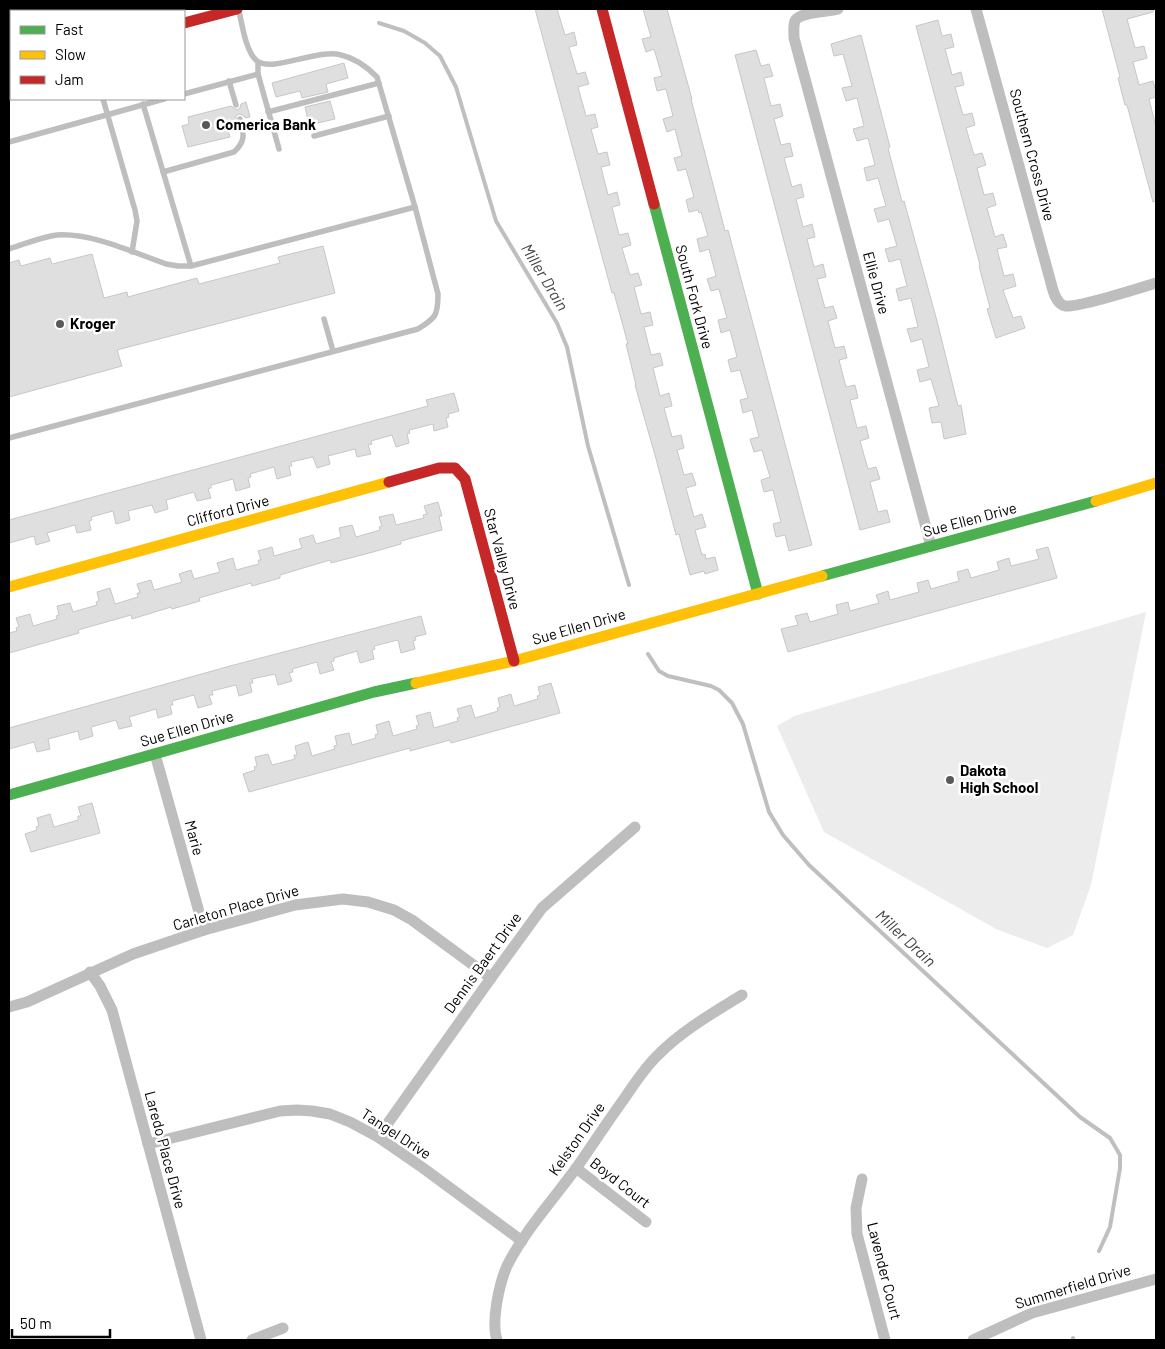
<svg xmlns="http://www.w3.org/2000/svg" width="1165" height="1349" viewBox="0 0 1165 1349" font-family="Barlow,sans-serif">
<rect width="100%" height="100%" fill="#fff"/>
<!-- green -->
<polygon fill="#ececec" points="1146,612 1091,885 1073,935 1047,948 996,929 824,832 777,726 794,716"/>
<g fill="none" stroke-linecap="round" stroke-linejoin="round">
<!-- stream -->
<g stroke="#bfbfbf" stroke-width="4">
<polyline points="379,23 404,31 425,43 440,56 456,87 496,221 557,323 567,347 588,446 629,585"/>
<polyline points="648,654 659,671 668,676 711,686 719,690 732,703 743,724 769,812 783,835 809,865 1080,1117 1110,1138 1120,1155 1120,1168 1110,1227 1099,1251"/>
<polyline points="1073,1338 1073,1340"/>
</g>
</g>
<!-- building -->
<g fill="#dfdfdf" stroke="#c7c7c7">
<polygon points="535,9 557,9 565,35 574,32 577,45 569,47 577,74 585,72 589,84 578,87 586,116 595,114 598,127 591,129 598,154 607,152 610,165 601,167 608,195 617,192 620,205 612,207 619,235 628,233 631,245 622,248 630,275 638,273 642,285 634,287 641,314 650,312 653,325 644,327 651,355 660,353 663,365 653,368 660,396 669,393 672,406 664,408 672,437 681,435 684,448 677,450 684,475 692,473 696,485 686,488 694,517 702,514 706,527 695,530 702,555 705,554 706,559 715,557 718,570 705,574 704,571 690,575 679,534 676,535 655,455 635,385 636,385 626,344 628,344 614,293 612,293"/>
<polygon points="643,9 667,9 692,99 691,99 725,231 728,230 812,545 789,551 785,535 776,537 773,524 781,522 773,490 764,492 761,480 770,477 762,450 754,452 750,439 759,437 752,410 743,413 740,400 748,398 740,370 731,372 728,360 737,357 730,330 721,333 718,320 727,318 719,289 711,291 707,279 716,276 709,249 700,252 697,239 708,236 701,212 699,213 698,210 689,212 686,200 694,197 686,169 678,171 674,158 682,156 675,129 667,132 663,119 673,116 666,89 657,91 654,78 662,76 654,49 646,52 642,39 651,37"/>
<polygon points="1102,9 1153,9 1153,12 1127,19 1135,48 1144,46 1147,58 1133,62 1139,85 1153,81 1156,92 1156,97 1149,99 1156,127 1156,201 1153,202 1127,105 1125,105 1118,78 1120,77"/>
<polygon points="938,20 942,36 951,34 954,47 945,49 952,75 961,72 964,85 955,87 963,115 972,113 975,125 966,128 974,155 982,153 986,165 977,168 984,195 993,193 996,205 987,208 995,237 1003,234 1007,247 997,249 1004,276 1013,274 1016,286 1003,290 1013,318 1021,316 1025,328 996,338 987,309 990,308 979,266 980,265 916,26"/>
<polygon points="861,35 890,147 888,148 902,202 904,201 937,321 958,406 961,405 966,434 944,439 941,422 932,423 929,408 939,406 931,379 920,382 917,370 929,367 922,339 911,342 907,329 918,327 911,298 899,301 896,289 907,286 900,259 889,262 885,249 897,246 889,219 878,222 874,209 886,206 878,178 867,181 864,168 875,165 868,138 857,141 853,129 864,126 857,98 846,101 842,88 852,86 843,54 834,56 831,44"/>
<polygon points="756,50 761,66 769,64 773,76 764,78 771,106 780,104 783,116 774,119 781,145 790,143 793,156 784,158 792,187 801,184 804,197 796,199 803,227 812,224 815,237 807,239 814,267 823,264 826,277 817,279 825,308 833,306 837,318 828,321 835,348 844,346 847,358 839,360 846,387 855,385 858,398 850,400 857,428 866,426 869,438 860,441 868,469 876,467 880,479 870,482 878,512 887,510 890,522 860,530 735,55"/>
<polygon points="344,63 348,78 326,84 328,92 302,98 300,91 276,97 272,83"/>
<polygon points="330,101 335,119 309,125 305,107"/>
<polygon points="246,102 250,117 245,118 243,115 239,114 236,116 236,120 226,123 230,137 188,147 182,126 189,124 188,117 231,106 237,110 240,108 241,104"/>
<polygon points="323,246 335,293 117,350 122,366 9,397 9,263 19,260 21,266 50,258 52,264 92,254 104,298 127,292 128,297 197,278 199,284 280,263 278,257"/>
<polygon points="454,393 459,411 448,414 449,417 446,418 448,427 434,431 433,424 409,430 410,433 407,434 409,443 396,447 392,435 371,441 372,444 368,445 371,454 357,457 355,449 328,456 330,464 317,468 313,457 291,462 292,466 289,466 291,475 277,479 274,467 250,474 251,477 248,478 250,487 236,491 233,479 211,485 211,488 208,489 211,498 197,501 194,492 166,500 168,509 155,513 152,505 128,511 130,520 116,524 113,511 91,517 92,520 89,521 91,530 77,533 75,525 47,533 50,541 36,545 34,536 9,543 9,520 428,406 426,400"/>
<polygon points="438,502 442,516 439,516 442,530 401,541 401,544 373,552 331,563 330,560 280,575 280,578 252,586 251,583 199,598 200,601 172,609 171,607 132,619 131,615 78,630 79,633 9,653 9,633 17,631 16,628 19,627 16,618 30,614 33,626 57,619 56,616 59,615 57,606 70,603 73,612 97,605 96,602 99,601 97,592 110,588 115,604 138,597 137,593 140,593 137,584 151,580 154,590 182,582 179,574 191,570 194,579 220,572 217,563 233,558 236,570 259,564 258,560 261,560 258,551 272,547 274,556 302,548 299,539 313,535 316,544 341,537 339,528 352,525 356,537 380,530 379,527 382,526 379,517 393,514 396,525 424,518 423,515 427,514 424,506"/>
<polygon points="1048,547 1057,578 788,652 781,629 798,625 795,616 807,613 810,622 838,614 836,605 848,602 850,611 879,603 876,595 888,591 890,600 919,592 917,583 928,580 931,589 959,581 957,572 968,569 971,578 999,570 997,562 1009,558 1011,566 1039,559 1036,550"/>
<polygon points="421,616 426,634 415,637 416,640 413,641 415,649 401,653 398,640 374,646 375,649 372,650 374,659 360,663 357,651 334,658 334,661 331,662 334,670 320,674 317,662 292,669 293,672 289,673 292,681 278,685 275,674 252,679 253,683 250,683 252,692 239,696 236,685 212,691 213,695 209,695 212,704 198,708 194,695 172,701 173,705 170,705 172,714 158,718 156,709 129,717 132,726 119,729 116,720 91,727 93,736 80,740 78,731 48,739 50,749 37,752 34,742 9,749 9,728 230,666"/>
<polygon points="551,683 560,713 451,743 450,740 410,751 410,748 249,792 243,774 255,770 254,767 257,766 255,757 268,754 272,765 295,759 294,755 297,755 295,746 308,742 312,756 335,749 334,746 337,745 335,736 349,733 352,745 376,738 375,735 378,734 376,725 389,721 393,736 417,729 416,726 419,725 416,716 430,712 434,728 458,721 457,718 460,717 457,709 471,705 475,718 498,711 497,708 500,707 498,698 511,694 514,706 538,699 537,696 540,695 538,687"/>
<polygon points="92,803 100,833 31,852 25,834 37,830 36,827 39,826 37,818 50,814 54,827 78,820 78,816 81,816 78,807"/>
</g>
<g fill="none" stroke-linecap="round" stroke-linejoin="round">
<!-- lane -->
<g stroke="#bebebe" stroke-width="5.5">
<path d="M 239,11 C 242,24 246,53 257,61 C 273,73 318,48 341,55 C 355,58 367,67 377,77 L 415,207"/>
<polyline points="258,62 258,74 279,149"/>
<polyline points="229,81 236,105"/>
<polyline points="184,94 258,74"/>
<polyline points="103,99 135,210 137,221 132,252"/>
<polyline points="143,104 191,266"/>
<polyline points="268,112 379,83"/>
<polyline points="314,136 389,116"/>
<polyline points="9,142 164,99"/>
<path d="M 163,172 L 234,152 C 246,141 244,134 240,119"/>
<path d="M 9,249 C 24,244 42,237 57,235 C 93,233 132,252 166,264 L 178,266 L 191,266 L 415,207 L 438,294 C 438,315 436,318 418,329 L 9,438"/>
<polyline points="324,319 333,351"/>
</g>
<!-- street -->
<g stroke="#bebebe" stroke-width="11">
<polyline points="87,9 88,11"/>
<path d="M 838,9 C 828,12 799,12 795,21 C 793,26 794,32 794,38 L 931,546"/>
<path d="M 976,9 L 1051,283 C 1053,291 1056,304 1065,306 C 1076,308 1140,288 1156,283"/>
<polyline points="155,754 204,930"/>
<polyline points="90,972 100,986 112,1010 201,1340"/>
<polyline points="9,1007 27,1002 133,954 204,930 295,905 343,899 368,902 394,910 412,920 491,978"/>
<polyline points="378,1137 491,978 542,908 635,827"/>
<polyline points="148,1144 280,1111 297,1110 312,1111 330,1114 350,1122 378,1137 423,1168 522,1241"/>
<polyline points="576,1168 646,1222"/>
<polyline points="862,1179 856,1208 857,1234 885,1340"/>
<polyline points="252,1340 283,1328"/>
<path d="M 497,1340 C 491,1322 499,1284 507,1266 C 525,1230 553,1200 577,1167 C 593,1144 608,1121 624,1099 C 635,1083 645,1067 659,1054 C 683,1030 713,1013 742,995"/>
<polyline points="973,1340 1032,1313 1156,1279"/>
</g>
<!-- fast -->
<g stroke="#4caf50" stroke-width="11">
<polyline points="654,204 758,594"/>
<polyline points="822,576 1096,501"/>
<polyline points="9,795 374,692 416,683"/>
</g>
<!-- slow -->
<g stroke="#ffc107" stroke-width="11">
<polyline points="1096,501 1156,483"/>
<polyline points="9,587 389,482"/>
<polyline points="416,683 514,661 822,576"/>
</g>
<!-- jam -->
<g stroke="#c62828" stroke-width="11">
<polyline points="602,9 654,204"/>
<polyline points="184,23 237,9"/>
<polyline points="9,72 11,71"/>
<polyline points="389,482 439,468 455,468 465,479 514,661"/>
</g>
</g>
<!-- markers -->
<g fill="#595959" stroke="#fff" stroke-width="2">
<circle cx="206" cy="125" r="5"/>
<circle cx="60" cy="324" r="5"/>
<circle cx="950" cy="780" r="5"/>
</g>
<g text-anchor="middle" stroke-width="5" stroke-linejoin="round" paint-order="stroke">
<!-- poi labels -->
<g font-size="15" font-weight="bold" fill="#000" stroke="#fff" text-anchor="start">
<text x="216" y="130">Comerica Bank</text>
<text x="70" y="329">Kroger</text>
<text x="960" y="776">Dakota<tspan x="960" dy="17">High School</tspan></text>
</g>
<!-- street labels -->
<g font-size="15" fill="#000" stroke="#fff">
<text transform="translate(1032 155) rotate(75)" y="5">Southern Cross Drive</text>
<text transform="translate(876 283) rotate(75)" y="5">Ellie Drive</text>
<text transform="translate(694 297) rotate(75)" y="5">South Fork Drive</text>
<text transform="translate(228 511) rotate(-15)" y="5">Clifford Drive</text>
<text transform="translate(970 520) rotate(-15)" y="5">Sue Ellen Drive</text>
<text transform="translate(502 559) rotate(75)" y="5">Star Valley Drive</text>
<text transform="translate(579 627) rotate(-16)" y="5">Sue Ellen Drive</text>
<text transform="translate(187 729) rotate(-16)" y="5">Sue Ellen Drive</text>
<text transform="translate(194 838) rotate(75)" y="5">Marie</text>
<text transform="translate(236 908) rotate(-16)" y="5">Carleton Place Drive</text>
<text transform="translate(483 963) rotate(-54)" y="5">Dennis Baert Drive</text>
<text transform="translate(396 1134) rotate(33)" y="5">Tangel Drive</text>
<text transform="translate(577 1139) rotate(-55)" y="5">Kelston Drive</text>
<text transform="translate(165 1150) rotate(75)" y="5">Laredo Place Drive</text>
<text transform="translate(620 1183) rotate(38)" y="5">Boyd Court</text>
<text transform="translate(884 1271) rotate(76)" y="5">Lavender Court</text>
<text transform="translate(1073 1287) rotate(-17)" y="5">Summerfield Drive</text>
</g>
<!-- water labels -->
<g font-size="16" font-style="italic" fill="#444" stroke="#fff">
<text transform="translate(545 277) rotate(59)" y="6">Miller Drain</text>
<text transform="translate(906 938) rotate(43)" y="6">Miller Drain</text>
</g>
</g>
<!-- border -->
<rect width="1165" height="1349" fill="none" stroke="#000000" stroke-width="20"/>
<!-- legend -->
<rect x="10" y="10" width="175" height="90" fill="#ffffff" stroke="#999999"/>
<rect x="20" y="26" width="25" height="8" fill="#4caf50" stroke="#999999"/>
<text x="55" y="35" font-size="15" fill="#000000">Fast</text>
<rect x="20" y="51" width="25" height="8" fill="#ffc107" stroke="#999999"/>
<text x="55" y="60" font-size="15" fill="#000000">Slow</text>
<rect x="20" y="76" width="25" height="8" fill="#c62828" stroke="#999999"/>
<text x="55" y="85" font-size="15" fill="#000000">Jam</text>
<!-- scale -->
<path d="M12 1329v8h98v-8" fill="none" stroke="#000000" stroke-width="2.5"/>
<text x="20" y="1329" font-size="15" fill="#000000" stroke="#ffffff" stroke-width="4" paint-order="stroke">50 m</text>
</svg>
